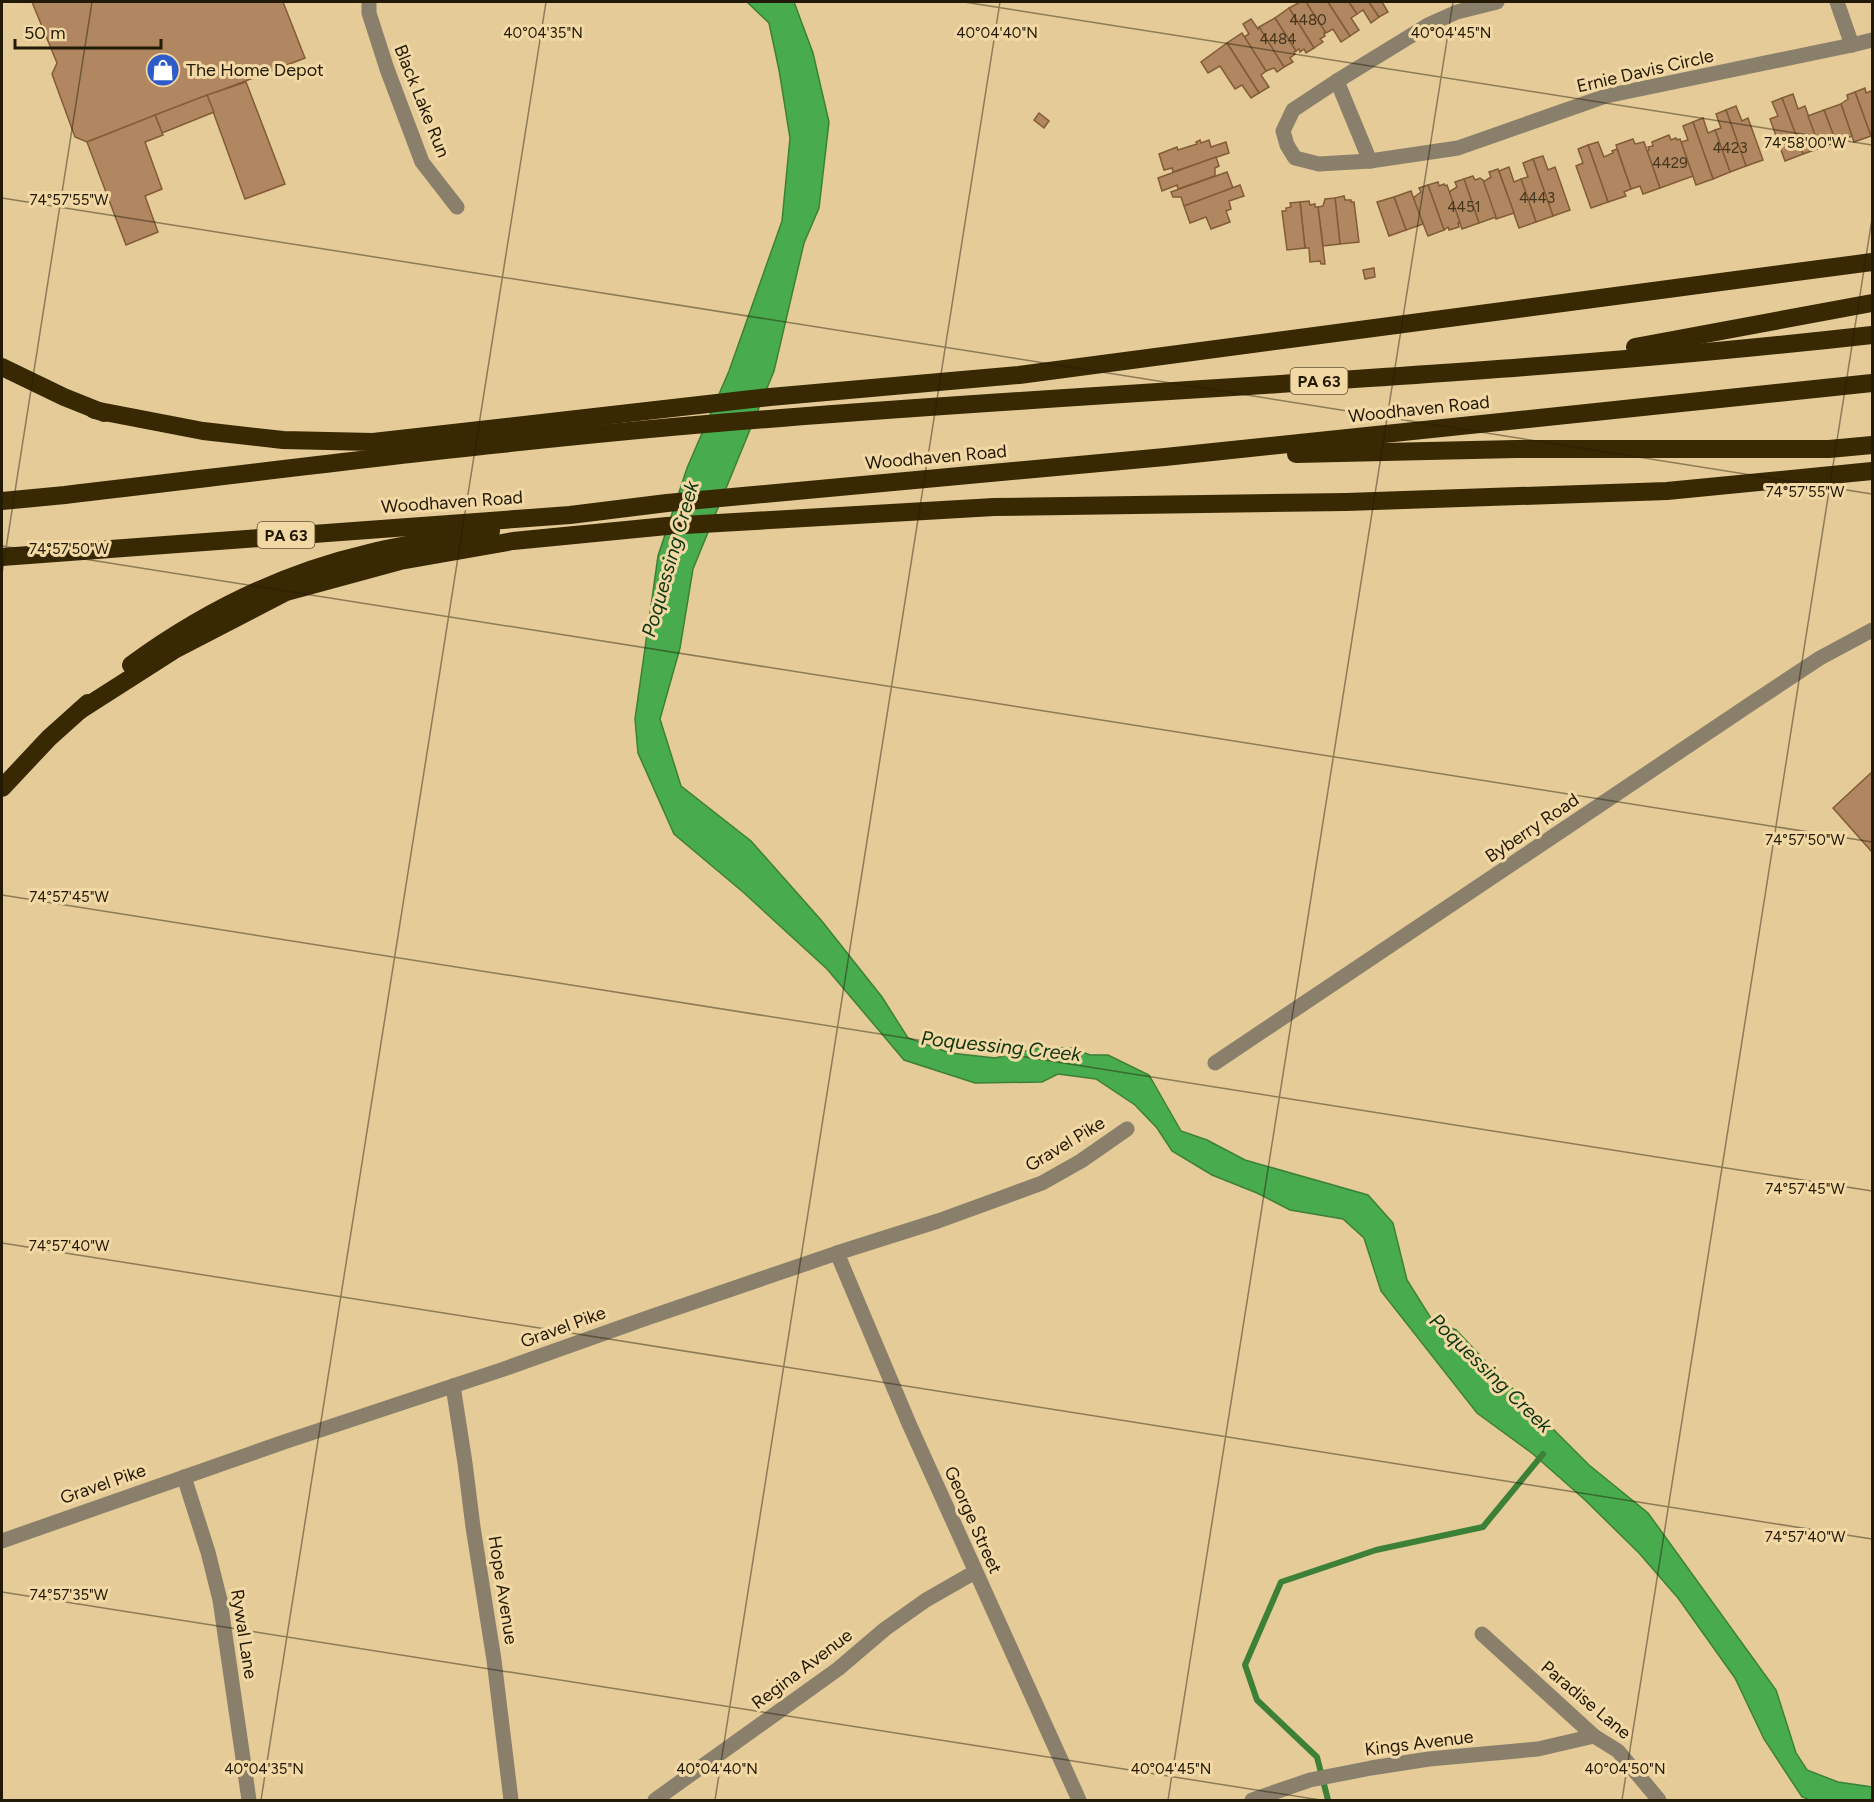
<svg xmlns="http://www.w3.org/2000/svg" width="1874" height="1802" viewBox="0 0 1874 1802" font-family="Figtree,sans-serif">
<rect width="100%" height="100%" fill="#e4cb98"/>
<!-- water -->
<polygon fill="#48ab4d" stroke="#3d8038" stroke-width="1.5" points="747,2 794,2 813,53 829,122 819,208 804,243 774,371 693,569 680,648 660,719 681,786 751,841 821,920 882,997 908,1038 950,1053 995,1058 1038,1048 1072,1048 1090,1055 1108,1055 1149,1075 1181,1131 1207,1140 1245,1160 1368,1195 1393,1223 1407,1280 1432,1320 1456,1330 1493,1369 1589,1465 1648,1513 1776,1690 1796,1753 1807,1770 1838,1782 1872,1787 1872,1800 1810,1800 1802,1797 1764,1739 1735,1678 1678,1598 1639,1553 1585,1500 1533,1454 1477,1413 1381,1291 1364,1238 1343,1219 1290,1210 1257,1193 1212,1175 1172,1151 1157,1128 1135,1105 1096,1079 1058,1074 1042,1082 975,1083 904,1060 827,969 743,892 674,834 638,753 635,719 658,556 687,468 729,371 782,221 790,138 779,70 769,23"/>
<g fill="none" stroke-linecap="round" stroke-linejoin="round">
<!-- stream -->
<polyline stroke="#3d8038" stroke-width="6" points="1328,1800 1317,1757 1257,1700 1245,1665 1281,1582 1376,1550 1483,1527 1543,1454"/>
</g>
<!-- building -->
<g fill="#b08761" stroke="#825c36" stroke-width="1.5">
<polygon points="32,2 283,2 305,58 87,142 75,137 52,74 57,63"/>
<polygon points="1300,2 1306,2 1326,32 1324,33 1325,36 1320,39 1323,42 1314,48 1289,8"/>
<polygon points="1306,2 1328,2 1350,36 1341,42 1333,29 1326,33"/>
<polygon points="1328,2 1349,2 1357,14 1351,18 1359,30 1350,36"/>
<polygon points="1349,2 1369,2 1379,17 1371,23 1363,10 1357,14"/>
<polygon points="1369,2 1382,2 1388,12 1379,17"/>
<polygon points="1289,8 1314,48 1306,53 1304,49 1300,52 1299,49 1296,51 1275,18"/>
<polygon points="1275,18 1296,51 1294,52 1295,54 1290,58 1293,62 1284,67 1259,27"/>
<polygon points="1251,19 1258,29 1259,27 1284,67 1277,72 1274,68 1266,71 1244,37 1249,34 1243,24"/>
<polygon points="1242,33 1266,71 1261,75 1269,87 1259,93 1227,43"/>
<polygon points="1227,43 1259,93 1251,98 1242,85 1235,89 1220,66 1208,73 1201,62"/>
<polygon points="246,82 285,184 245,199 207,95"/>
<polygon points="1865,88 1866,93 1871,91 1872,93 1872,135 1871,136 1855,92"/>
<polygon points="1855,92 1871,136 1854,142 1841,104 1848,99 1847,95"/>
<polygon points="1793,94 1798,109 1805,106 1820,148 1803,154 1782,98"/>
<polygon points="207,95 214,112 162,133 155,115"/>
<polygon points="1782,98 1803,154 1785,161 1770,119 1778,116 1772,102"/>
<polygon points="1841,104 1852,136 1836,142 1824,110"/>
<polygon points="1736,106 1742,121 1748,118 1763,160 1746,166 1726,110"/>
<polygon points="1726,110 1746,166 1730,172 1715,130 1721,128 1716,114"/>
<polygon points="1824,110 1836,142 1820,148 1808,116"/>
<polygon points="1039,113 1049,121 1044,128 1034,120"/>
<polygon points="155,115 163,135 145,142 162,189 145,196 158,232 126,245 87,142"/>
<polygon points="1703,118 1708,133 1715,130 1730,172 1713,179 1693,122"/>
<polygon points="1693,122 1713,179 1696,185 1681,142 1688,140 1683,126"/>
<polygon points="1669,135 1671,140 1676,138 1677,140 1680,139 1693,176 1660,188 1647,151 1649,150 1648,147 1653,146 1652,142"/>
<polygon points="1633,139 1635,144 1644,142 1660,188 1643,194 1640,186 1631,189 1616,145"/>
<polygon points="1200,140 1201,143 1209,140 1211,147 1226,142 1229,153 1173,172 1172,168 1164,170 1159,154 1177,147 1178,150 1197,144 1196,142"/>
<polygon points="1598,142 1604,157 1613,153 1612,151 1617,149 1631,189 1624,192 1626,196 1608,202 1588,145"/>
<polygon points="1588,145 1608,202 1591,208 1576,166 1583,163 1578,149"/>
<polygon points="1543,156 1548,170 1555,167 1570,210 1553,216 1533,159"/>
<polygon points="1216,157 1219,166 1215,168 1215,176 1178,189 1177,185 1162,191 1158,178"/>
<polygon points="1533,159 1553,216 1536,222 1521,179 1528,177 1523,163"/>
<polygon points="1509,167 1514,182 1521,179 1536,222 1519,228 1499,171"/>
<polygon points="1498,169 1514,213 1496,219 1483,182 1491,177 1489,172"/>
<polygon points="1227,172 1233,188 1184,206 1181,197 1173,197 1171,192"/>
<polygon points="1473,176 1475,180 1480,178 1483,180 1496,217 1479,223 1464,179"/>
<polygon points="1464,179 1479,223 1462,229 1449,192 1457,187 1455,182"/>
<polygon points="1438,182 1439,186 1444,184 1445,186 1447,185 1460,223 1458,223 1459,227 1449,230 1448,227 1444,230 1428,185"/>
<polygon points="1240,185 1244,196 1229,201 1231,209 1226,211 1230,222 1211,229 1206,217 1190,223 1184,206"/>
<polygon points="1428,185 1444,230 1428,236 1413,198 1421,192 1419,188"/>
<polygon points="1411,191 1423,224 1406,230 1394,197"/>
<polygon points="1344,196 1345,200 1351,200 1351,202 1354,202 1359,242 1340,244 1335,198"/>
<polygon points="1394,197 1406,230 1389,236 1377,202"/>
<polygon points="1335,198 1340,244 1323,246 1318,207 1323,206 1325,199"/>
<polygon points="1309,201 1310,205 1315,204 1315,207 1318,207 1325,264 1321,264 1320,261 1310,262 1309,248 1305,248 1300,202"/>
<polygon points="1300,202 1305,248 1287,250 1282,211 1286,211 1286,208 1291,207 1290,203"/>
<polygon points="1374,268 1375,277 1365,279 1363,270"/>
<polygon points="1872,772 1872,852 1833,808"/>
</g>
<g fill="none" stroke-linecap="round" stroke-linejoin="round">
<!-- minor -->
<g stroke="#897f6a" stroke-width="15">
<polyline points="369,2 369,13 387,69 422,162 457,207"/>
<polyline points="1497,2 1457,12 1430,24 1337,81 1293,110 1283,131 1287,145 1295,158 1319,164 1370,161 1458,148 1606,96 1852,45 1837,2"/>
<polyline points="1852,45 1872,40"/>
<polyline points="1337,81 1370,161"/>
<polyline points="1215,1063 1752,703 1820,658 1872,630"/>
<polyline points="837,1253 910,1426 1079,1800"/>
<polyline points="453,1386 465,1463 473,1527 494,1660 511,1800"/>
<polyline points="184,1477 208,1552 220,1600 249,1800"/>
<polyline points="2,1541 284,1442 504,1369 647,1318 837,1253 938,1221 1004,1197 1042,1183 1081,1161 1127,1129"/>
<polyline points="1482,1634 1594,1736 1618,1751 1659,1800"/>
<polyline points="655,1800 838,1669 885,1629 926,1600 975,1572"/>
<polyline points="1252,1800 1310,1780 1371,1768 1429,1759 1538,1749 1594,1736"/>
</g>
<!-- highway -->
<g stroke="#392902" stroke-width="18">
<polyline points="1635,347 1872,303"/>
<polyline points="2,367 64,397 104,413"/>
<polyline points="94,410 203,431 283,440 373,442 770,397 1019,375 1872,262"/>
<polyline points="1296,454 1516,449 1829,449 1872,445"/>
<path d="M 2,501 L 65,495 C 303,467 541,436 781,418 C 1145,389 1510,376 1872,335"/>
<polyline points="2,557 570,515 667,503 1165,457 1872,383"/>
<path d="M 131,665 C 202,613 283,573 369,553 C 410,543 450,538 491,531"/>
<polyline points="79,711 176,649 286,592 400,561 513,541 667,526 994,507 1346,502 1667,491 1872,471"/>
<polyline points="2,788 49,738 88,703"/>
</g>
</g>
<!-- ticks -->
<path fill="none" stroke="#231a06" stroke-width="1.5" stroke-opacity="0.45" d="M 964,2 L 1872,145M 2,198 L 1872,494M 2,546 L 1872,842M 2,574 L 92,2M 2,895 L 1872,1191M 2,1243 L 1872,1539M 2,1592 L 1320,1800M 261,1800 L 546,2M 715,1800 L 1000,2M 1168,1800 L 1453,2M 1622,1800 L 1872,219"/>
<!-- icons -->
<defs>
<symbol id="shop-disc" viewBox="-11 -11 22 22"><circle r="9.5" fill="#2e5bca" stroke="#f1d8a4"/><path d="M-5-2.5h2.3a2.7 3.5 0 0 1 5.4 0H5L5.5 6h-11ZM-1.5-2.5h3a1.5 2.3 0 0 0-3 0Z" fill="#fff"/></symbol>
</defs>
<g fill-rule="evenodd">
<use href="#shop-disc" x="144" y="51" width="38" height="38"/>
</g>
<g text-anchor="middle" stroke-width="6" stroke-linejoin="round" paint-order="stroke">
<!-- number labels -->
<g font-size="15" fill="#46351d">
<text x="1308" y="25">4480</text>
<text x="1278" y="44">4484</text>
<text x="1730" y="153">4423</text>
<text x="1670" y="168">4429</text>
<text x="1537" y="203">4443</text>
<text x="1464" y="212">4451</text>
</g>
<!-- shield labels -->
<g fill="#f1d8a4" stroke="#615335" stroke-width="1.5">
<rect x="1290.5" y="368" width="57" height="26" rx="4.5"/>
<rect x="257.5" y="522" width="57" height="26" rx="4.5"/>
</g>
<g font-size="16" font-weight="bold" fill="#231a06">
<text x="1319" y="387">PA 63</text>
<text x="286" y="541">PA 63</text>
</g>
<!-- poi labels -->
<g font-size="18" fill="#231a06" stroke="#f1d8a4" text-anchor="start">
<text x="186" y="76">The Home Depot</text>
</g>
<!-- street labels -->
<g font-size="18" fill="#231a06" stroke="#f1d8a4">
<text transform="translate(1645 71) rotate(-13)" y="6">Ernie Davis Circle</text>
<text transform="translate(422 101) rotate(68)" y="6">Black Lake Run</text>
<text transform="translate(1419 409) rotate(-6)" y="6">Woodhaven Road</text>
<text transform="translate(936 457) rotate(-5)" y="6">Woodhaven Road</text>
<text transform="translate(452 502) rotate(-4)" y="6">Woodhaven Road</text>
<text transform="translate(1532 828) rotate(-34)" y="6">Byberry Road</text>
<text transform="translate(1065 1144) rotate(-31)" y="6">Gravel Pike</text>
<text transform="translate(563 1327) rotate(-20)" y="6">Gravel Pike</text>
<text transform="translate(103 1484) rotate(-19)" y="6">Gravel Pike</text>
<text transform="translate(973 1520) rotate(66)" y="6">George Street</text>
<text transform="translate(503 1590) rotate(81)" y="6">Hope Avenue</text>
<text transform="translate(244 1634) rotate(81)" y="6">Rywal Lane</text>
<text transform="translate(802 1669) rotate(-37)" y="6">Regina Avenue</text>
<text transform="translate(1586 1700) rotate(40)" y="6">Paradise Lane</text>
<text transform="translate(1419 1743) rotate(-7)" y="6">Kings Avenue</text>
</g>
<!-- water labels -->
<g font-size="20" font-style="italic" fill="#0d3510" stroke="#f1d8a4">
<text transform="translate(670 559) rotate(-74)" y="7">Poquessing Creek</text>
<text transform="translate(1001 1046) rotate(6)" y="7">Poquessing Creek</text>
<text transform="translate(1491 1373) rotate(44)" y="7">Poquessing Creek</text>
</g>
</g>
<g font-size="15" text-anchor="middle" fill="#231a06" stroke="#f1d8a4" stroke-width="6" stroke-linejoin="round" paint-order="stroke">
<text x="543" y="38">40°04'35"N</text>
<text x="997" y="38">40°04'40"N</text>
<text x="1451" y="38">40°04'45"N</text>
<text x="1805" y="148">74°58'00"W</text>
<text x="69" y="205">74°57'55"W</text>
<text x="1805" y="497">74°57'55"W</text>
<text x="69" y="554">74°57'50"W</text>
<text x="1805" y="845">74°57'50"W</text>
<text x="69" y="902">74°57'45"W</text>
<text x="1805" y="1194">74°57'45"W</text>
<text x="69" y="1251">74°57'40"W</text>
<text x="1805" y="1542">74°57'40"W</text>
<text x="69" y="1600">74°57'35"W</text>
<text x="264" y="1774">40°04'35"N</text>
<text x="717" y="1774">40°04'40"N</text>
<text x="1171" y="1774">40°04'45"N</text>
<text x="1625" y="1774">40°04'50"N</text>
</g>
<!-- border -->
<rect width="1874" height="1802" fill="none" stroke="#231a06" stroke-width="6"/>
<!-- scale -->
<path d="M15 39v9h146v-9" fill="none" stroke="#231a06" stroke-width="3"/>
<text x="24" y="39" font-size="18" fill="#231a06" stroke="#f1d8a4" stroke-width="4.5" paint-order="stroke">50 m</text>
</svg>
